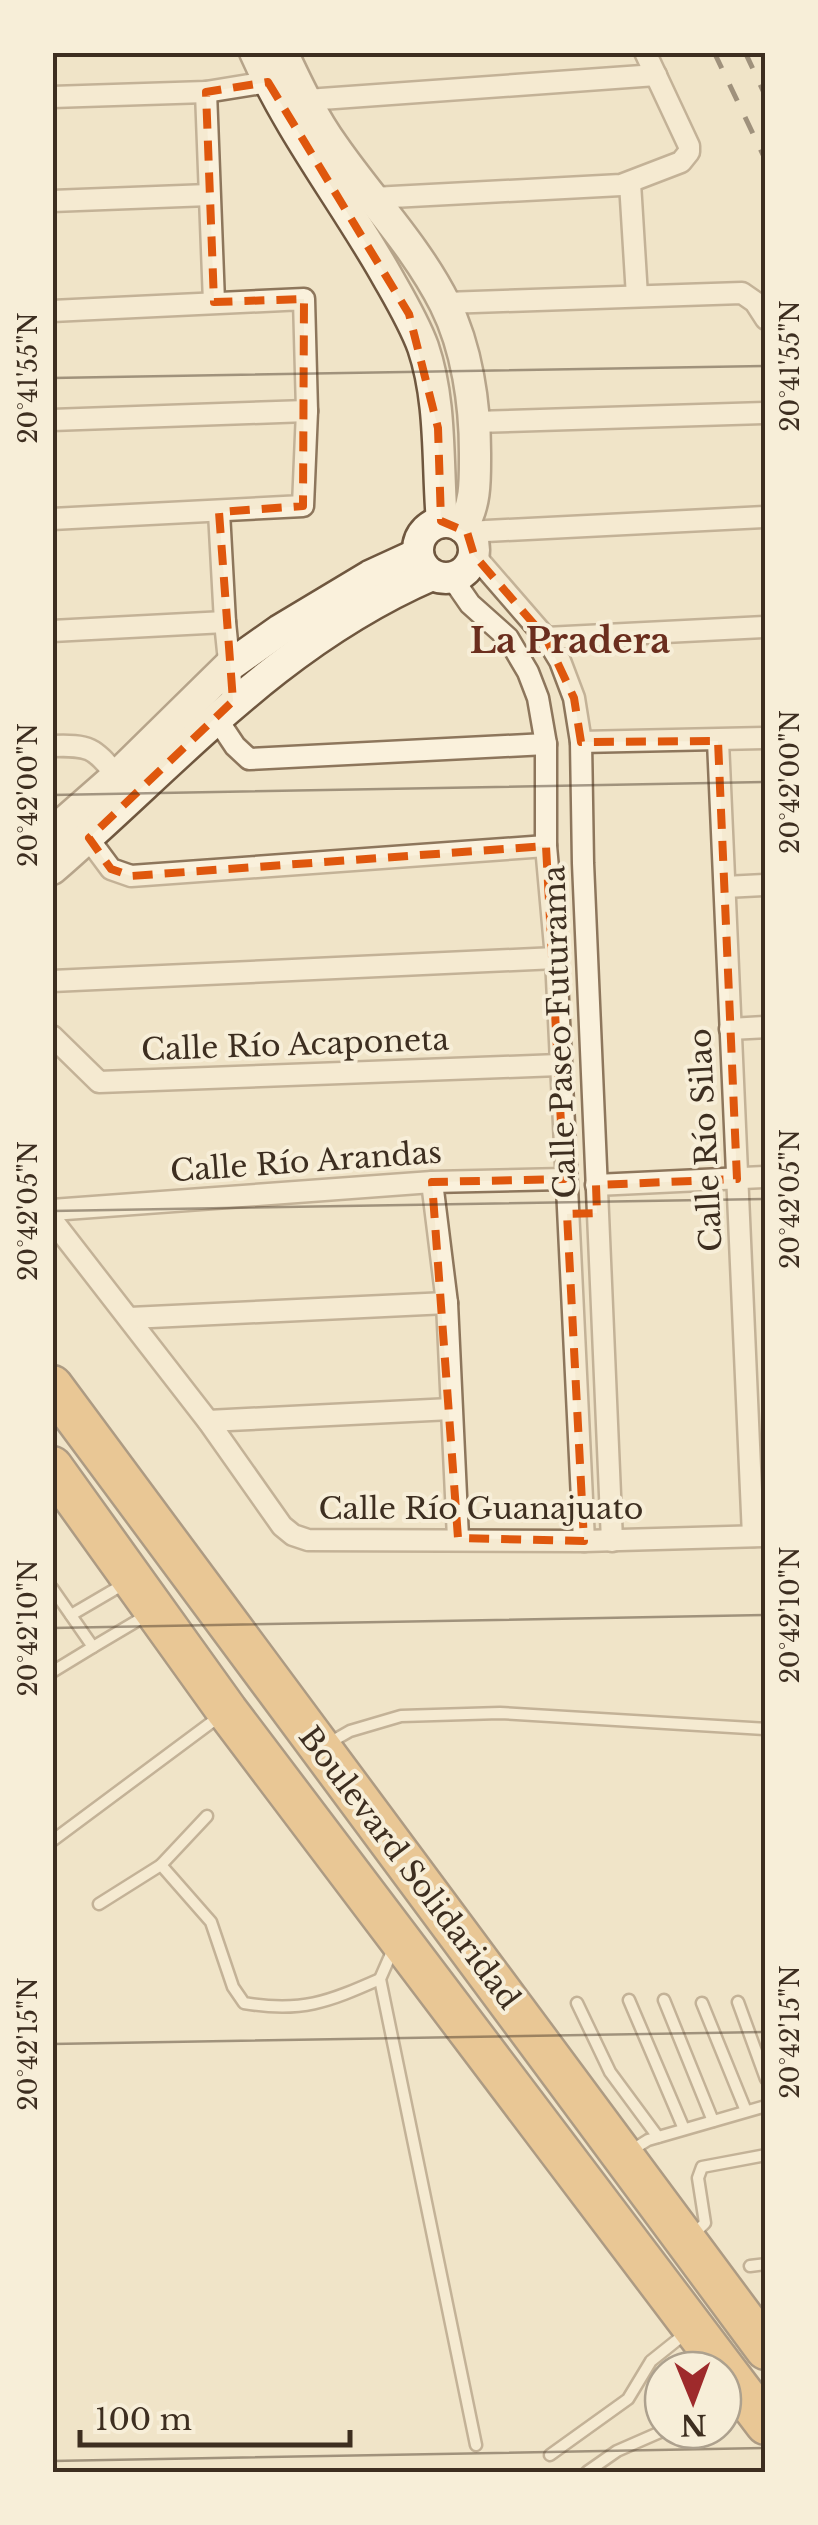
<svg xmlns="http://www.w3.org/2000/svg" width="818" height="2525" viewBox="0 0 818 2525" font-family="'Libre Baskerville',serif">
<rect width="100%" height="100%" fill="#f0e4c8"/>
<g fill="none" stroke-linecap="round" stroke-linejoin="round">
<defs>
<g id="lane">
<polyline points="52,1588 93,1647 147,1615"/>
<polyline points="71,1615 124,1584"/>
<polyline points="52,1672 93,1647"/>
<polyline points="329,1743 350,1731 401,1716 500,1713 766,1729"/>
<polyline points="52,1841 220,1716"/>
<polyline points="161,1865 207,1816"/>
<path d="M 99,1904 L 161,1865 L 211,1922 L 233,1987 L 244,2003 C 301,2013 328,2002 380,1979"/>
<polyline points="394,1947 380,1979 476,2445"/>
<polyline points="629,2000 684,2129"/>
<polyline points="664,2000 713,2121"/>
<polyline points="738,2002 766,2079"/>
<polyline points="577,2003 610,2072 658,2137"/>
<polyline points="702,2003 746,2111"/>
<polyline points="632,2150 648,2140 766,2106"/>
<polyline points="694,2234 705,2223 698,2178 702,2167 766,2155"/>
<polyline points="750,2266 766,2264"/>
<polyline points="550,2455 628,2399 651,2361 686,2333"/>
<polyline points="587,2472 617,2451 665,2430"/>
</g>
<g id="street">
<polyline points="206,92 214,302"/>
<polyline points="52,97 206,92 268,82"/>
<polyline points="307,100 656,75"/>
<polyline points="630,183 637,296"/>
<polyline points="373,198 621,185 681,162 689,152 689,146 645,52"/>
<polyline points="52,201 209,195"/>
<polyline points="445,303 742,293 755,302 766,319"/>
<polyline points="52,311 304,299 307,411 303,506 52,519"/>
<polyline points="52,420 307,411"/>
<polyline points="475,422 766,413"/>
<polyline points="219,512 225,622 233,701"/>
<polyline points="467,532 766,517"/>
<polyline points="474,555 546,638 560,661 574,698 581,742 583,863 612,1541"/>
<polyline points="452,578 470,604 508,638 528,672 538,698 546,744 546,846 556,958 584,1541"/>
<polyline points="52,631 225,622"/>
<polyline points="546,638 766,627"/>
<polyline points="217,719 235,746 249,759 546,744"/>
<polyline points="718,741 753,1536"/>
<polyline points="581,742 766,738"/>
<path d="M 52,746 C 90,745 93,747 117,776"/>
<polyline points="82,830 111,869 131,876 546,846"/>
<polyline points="725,887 766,885"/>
<polyline points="52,981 556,958"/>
<polyline points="730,1029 766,1027"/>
<polyline points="52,1036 99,1082 559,1065"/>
<polyline points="432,1182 447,1303 458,1538"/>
<polyline points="596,1185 766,1177"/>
<polyline points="52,1210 432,1182 564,1179"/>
<polyline points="52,1220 208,1421 282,1526 293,1535 308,1540 584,1541 766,1536"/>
<polyline points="130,1318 447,1303"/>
<polyline points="208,1421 451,1409"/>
</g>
<g id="secondary">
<path d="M 255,52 C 290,131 342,198 384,271 C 398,296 413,320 423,347 C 442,403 437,464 442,522"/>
<path d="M 282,52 C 297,84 313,118 334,147 C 370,199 416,246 445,304 C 467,348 475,404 475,453 C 475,480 476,505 462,527"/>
<circle cx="446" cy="550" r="28"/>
<polyline points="52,833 117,776 229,666 280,630 370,576 418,554"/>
<path d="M 52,869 C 176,762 277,642 432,575"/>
</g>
<g id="highway">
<polyline points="52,1386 766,2349"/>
<polyline points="52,1467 227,1711 766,2424"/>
</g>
</defs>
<!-- lane casing -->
<use href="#lane" stroke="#8d765c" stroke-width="15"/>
<!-- street casing -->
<use href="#street" stroke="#8d765c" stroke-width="25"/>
<!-- secondary casing -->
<use href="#secondary" stroke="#6f573f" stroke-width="35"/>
<!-- highway casing -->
<use href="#highway" stroke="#5b4430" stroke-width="45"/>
<!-- lane -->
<use href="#lane" stroke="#faf1dc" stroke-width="10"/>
<!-- street -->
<use href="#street" stroke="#faf1dc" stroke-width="20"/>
<!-- secondary -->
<use href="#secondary" stroke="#faf1dc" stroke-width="30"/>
<!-- highway -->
<use href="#highway" stroke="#e0a458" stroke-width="40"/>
<!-- rail -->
<g stroke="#3d2e20" stroke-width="5" stroke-dasharray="18 18" stroke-linecap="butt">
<polyline points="714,52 766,161"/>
<polyline points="745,52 766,97"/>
</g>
</g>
<!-- marked area -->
<path d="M0 0H818V2525H0ZM 268,82 L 409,314 L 438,428 L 441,521 L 467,532 L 474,555 L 546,638 L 574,698 L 581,742 L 718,741 L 737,1179 L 596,1185 L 597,1213 L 567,1214 L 584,1541 L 458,1538 L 432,1182 L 564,1179 L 546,846 L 131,876 L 111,869 L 89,838 L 233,701 L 219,512 L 303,506 L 304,299 L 214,302 L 206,92 Z" fill="#f0e4c8" fill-opacity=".55" fill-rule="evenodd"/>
<path fill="none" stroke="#df570d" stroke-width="8" stroke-dasharray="20 12" stroke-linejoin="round" d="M 268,82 L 409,314 L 438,428 L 441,521 L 467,532 L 474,555 L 546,638 L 574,698 L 581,742 L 718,741 L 737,1179 L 596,1185 L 597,1213 L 567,1214 L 584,1541 L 458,1538 L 432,1182 L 564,1179 L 546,846 L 131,876 L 111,869 L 89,838 L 233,701 L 219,512 L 303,506 L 304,299 L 214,302 L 206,92 Z"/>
<!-- ticks -->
<path fill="none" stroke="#3d2e20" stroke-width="2.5" stroke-opacity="0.45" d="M 52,378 L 766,366M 52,795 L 766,782M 52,1211 L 766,1199M 52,1628 L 766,1615M 52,2044 L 766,2032M 52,2461 L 766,2448"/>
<g text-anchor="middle" stroke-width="8" stroke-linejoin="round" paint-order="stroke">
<!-- street labels -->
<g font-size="30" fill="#3d2e20" stroke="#f7eed8">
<text transform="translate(560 1032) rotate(-92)" y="10">Calle Paseo Futurama</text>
<text transform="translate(295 1045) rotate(-2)" y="10">Calle Río Acaponeta</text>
<text transform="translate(706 1140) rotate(-93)" y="10">Calle Río Silao</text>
<text transform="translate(306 1162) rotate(-4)" y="10">Calle Río Arandas</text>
<text x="481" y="1519">Calle Río Guanajuato</text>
<text transform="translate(409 1868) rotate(53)" y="10">Boulevard Solidaridad</text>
</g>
<!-- quarter labels -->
<g font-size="35" font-weight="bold" fill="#6b2e1e" stroke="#f7eed8">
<text x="570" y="653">La Pradera</text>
</g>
</g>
<!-- border -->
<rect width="818" height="2525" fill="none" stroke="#f7eed8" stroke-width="110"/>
<!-- north arrow -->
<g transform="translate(693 2400) rotate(179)"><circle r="48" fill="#f7eed8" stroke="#ada18e" stroke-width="2.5"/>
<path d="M0-8L18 38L0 25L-18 38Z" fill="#9e2a2b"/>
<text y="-15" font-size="28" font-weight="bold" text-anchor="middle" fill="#3d2e20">N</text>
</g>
<!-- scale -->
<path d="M80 2430v15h270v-15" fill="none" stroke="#3d2e20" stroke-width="5"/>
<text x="95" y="2430" font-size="30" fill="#3d2e20" stroke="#f7eed8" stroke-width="8" paint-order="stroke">100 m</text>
<rect x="55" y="55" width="708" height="2415" fill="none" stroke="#3d2e20" stroke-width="4"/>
<g font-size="25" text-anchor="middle" fill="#3d2e20">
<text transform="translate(790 366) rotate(-90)" y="9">20°41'55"N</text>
<text transform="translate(28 378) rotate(-90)" y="9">20°41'55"N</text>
<text transform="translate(790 782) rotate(-90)" y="9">20°42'00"N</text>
<text transform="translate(28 795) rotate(-90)" y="9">20°42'00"N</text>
<text transform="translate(790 1199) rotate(-90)" y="9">20°42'05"N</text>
<text transform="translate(28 1211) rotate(-90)" y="9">20°42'05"N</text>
<text transform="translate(790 1615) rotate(-90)" y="9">20°42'10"N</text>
<text transform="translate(28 1628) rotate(-90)" y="9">20°42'10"N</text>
<text transform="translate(790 2032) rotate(-90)" y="9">20°42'15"N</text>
<text transform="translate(28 2044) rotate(-90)" y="9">20°42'15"N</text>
</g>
</svg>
